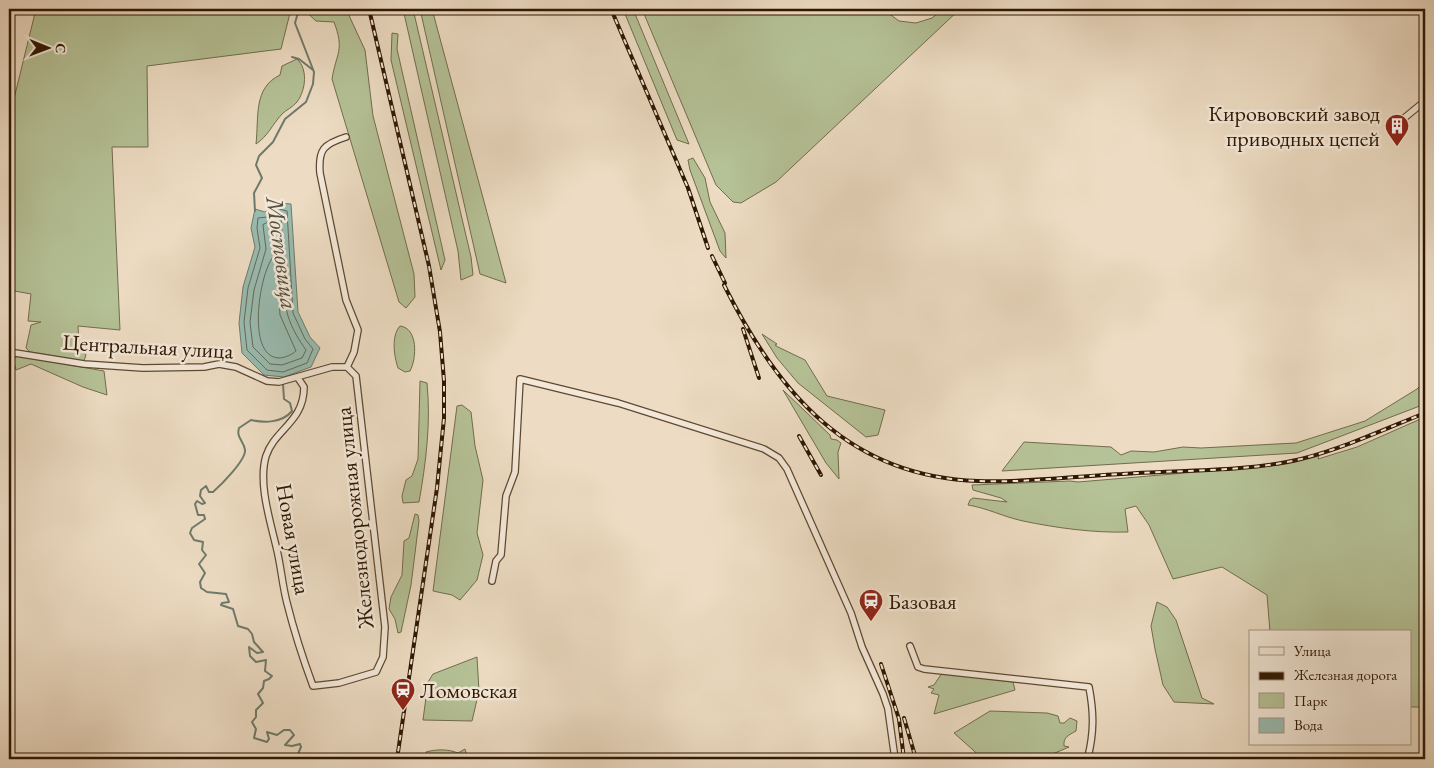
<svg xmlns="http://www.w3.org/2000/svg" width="1434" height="768" viewBox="0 0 1434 768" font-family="'EB Garamond',serif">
<rect width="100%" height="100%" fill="#eddcc3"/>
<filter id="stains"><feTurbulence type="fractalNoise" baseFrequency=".004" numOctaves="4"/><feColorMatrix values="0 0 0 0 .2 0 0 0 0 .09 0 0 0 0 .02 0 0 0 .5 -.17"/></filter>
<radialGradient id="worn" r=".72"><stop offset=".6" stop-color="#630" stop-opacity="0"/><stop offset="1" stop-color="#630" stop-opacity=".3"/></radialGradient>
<!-- green -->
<g fill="#b5c196" stroke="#726c4c">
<polygon points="36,9 291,9 281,49 147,66 148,147 112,147 120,330 78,326 79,346 86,355 84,361 30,352 26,348 31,325 41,322 28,321 31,294 9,290 9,119"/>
<path d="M 303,9 L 346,9 L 365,50 L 373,116 L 414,274 L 415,297 L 406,308 L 399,302 L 332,79 C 336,53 345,51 334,22 L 316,21 Z"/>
<polygon points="403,9 413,9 471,257 473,275 461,280 458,251"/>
<polygon points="420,9 432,9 506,283 480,274"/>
<polygon points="623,9 633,9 689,144 677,140"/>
<polygon points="642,9 883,9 899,21 916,23 932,18 944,9 960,9 776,182 741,203 733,202 716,185"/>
<polygon points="392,33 398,34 397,49 445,260 441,270 391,60"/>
<path d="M 297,59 C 308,69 306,90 297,102 C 293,107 286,110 282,114 C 272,125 268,136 256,144 C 259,117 253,88 280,75 L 282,66 Z"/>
<polygon points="693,158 705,178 710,202 725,233 726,258 720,251 690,170 688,160"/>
<path d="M 400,326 C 418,328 417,358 410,371 L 405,372 L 398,368 C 394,356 391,336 400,326 Z"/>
<polygon points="762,334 777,344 775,345 778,347 805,360 827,396 885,410 878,435 866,437 798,383 777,358"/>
<polygon points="19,356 104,371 107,395 83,387 31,364 16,370 13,358"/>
<path d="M 420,381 L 427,383 C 431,423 426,462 419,502 L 403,503 L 402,496 L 406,480 L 412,476 L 418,459 Z"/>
<polygon points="1425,381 1425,404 1297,453 1002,471 1024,442 1111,447 1121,455 1131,451 1154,452 1183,447 1201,448 1296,443 1365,421 1417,389"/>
<polygon points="783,390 830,435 831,439 837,440 841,443 838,452 839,479 826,463"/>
<polygon points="462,405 471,412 475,446 483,480 477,533 483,555 477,580 460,600 452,595 433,591 457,406"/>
<path d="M 1425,417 L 1425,707 L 1410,707 L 1410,632 L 1270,632 L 1267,595 L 1222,567 L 1173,579 L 1149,525 L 1136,506 L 1125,509 L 1128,532 C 1093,533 1057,528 1023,521 C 1004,517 987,508 968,505 L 970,500 L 973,498 L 1007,502 L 1001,498 L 973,490 L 972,485 L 1070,481 L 1078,482 L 1279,465 L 1319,456 L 1318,459 L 1357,447 Z"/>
<polygon points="415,514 418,515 419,521 411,585 401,632 398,633 395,619 389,609 391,597 402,575 404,541 409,538"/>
<polygon points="1157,602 1167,607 1176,620 1202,698 1214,704 1174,702 1163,685 1155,649 1151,626"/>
<polygon points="477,657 479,691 472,721 423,720 428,682 433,674"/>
<polygon points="942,673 1013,682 1015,690 934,714 939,695 931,693 934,689 928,687 934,685"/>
<path d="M 990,711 L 1047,713 L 1058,716 L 1060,723 L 1064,723 L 1070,718 L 1077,721 L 1076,731 C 1069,735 1063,737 1064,746 L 1069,747 L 1041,759 L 983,759 L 954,733 Z"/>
<path d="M 465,749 L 468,759 L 426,758 L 426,752 C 437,749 448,749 458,753 Z"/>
</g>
<!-- water -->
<polygon fill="#99bcb1" stroke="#6f7a6b" points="278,203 291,204 298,312 310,337 320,348 311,367 284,377 264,375 242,353 239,323 243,287 255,247 251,228 255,209 265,212"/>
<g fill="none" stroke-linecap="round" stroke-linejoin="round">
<!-- shore -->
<g stroke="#646959" stroke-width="1">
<polygon points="279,209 287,211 293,313 305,339 313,349 307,363 283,372 267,370 247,350 244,322 248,288 260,248 257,228 258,218 268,217"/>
<path d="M 279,217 L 281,219 C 284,247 280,290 288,316 C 292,329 299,340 306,350 L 302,358 L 282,365 L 270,364 L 253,347 L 250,322 L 254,290 L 266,249 L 263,225 Z"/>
<path d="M 274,256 L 276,258 L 280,315 L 296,351 C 293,354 285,358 279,358 C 245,357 260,269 274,256 Z"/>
</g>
<!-- stream -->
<g stroke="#6f7a6b" stroke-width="2">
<polyline points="292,57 299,59 313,70"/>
<polyline points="255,211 254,193 262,178 256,165 259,156 273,142 285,119 306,102 313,84 314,72 295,23 299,9"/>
<path d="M 283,384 L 284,399 L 290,403 L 292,411 C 282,423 264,423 251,420 L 239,428 C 236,438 244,441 245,450 C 246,460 221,485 213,492 L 209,492 L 206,486 L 201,490 L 200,496 L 205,503 L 202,504 L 197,501 L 195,504 L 198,515 L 204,515 L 205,519 L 192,528 L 190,533 L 194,540 L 203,542 L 202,550 L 206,555 L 199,564 L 205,573 L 200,582 L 201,588 L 207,592 L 226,594 L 229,602 L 222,603 L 221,605 L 233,609 L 238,626 L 248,629 L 252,634 L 254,642 L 263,652 L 257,653 L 249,647 L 250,656 L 256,662 L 266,660 L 265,671 L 272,676 L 269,679 L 264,681 L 263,688 L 258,694 L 263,703 L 256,710 L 256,717 L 252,722 L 256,729 L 254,738 L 267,742 L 269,739 L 267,732 L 277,735 L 284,730 L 290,730 L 294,735 L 285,745 L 292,746 L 300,744 L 301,747 L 298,754 L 304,759"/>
</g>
<defs>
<g id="street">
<polyline points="1403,119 1425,101"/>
<path d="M 346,137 C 324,144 318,149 320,173 L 346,300 L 358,330 L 354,352 L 347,367"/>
<path d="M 9,352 L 84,364 L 143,368 L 204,367 L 219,364 L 236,367 L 267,381 L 279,382 L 332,367 L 347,367 L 356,376 L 385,627 L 383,657 L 376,672 L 339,683 L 313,686 C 303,659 294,631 287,603 C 282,584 281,565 276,546 C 270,520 258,483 266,456 C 275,429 304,422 304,387 L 298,378"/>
<polyline points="492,581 496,561 501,555 506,496 515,472 520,379 618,403 764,449 779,458 787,469 851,613 862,647 883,694 888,709 895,759"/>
<path d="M 910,646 L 918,667 L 924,669 L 1089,687 C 1094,713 1094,732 1088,757 L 1086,759"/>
</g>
</defs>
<!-- street casing -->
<use href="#street" stroke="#5e4832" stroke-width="8"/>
<!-- street -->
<use href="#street" stroke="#f3e8d8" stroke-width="5.5"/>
<defs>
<g id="rail">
<polyline points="369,9 429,266 440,332 444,381 444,418 437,488 397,759"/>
<polyline points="611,9 688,188 708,248"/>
<polyline points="712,256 725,283"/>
<path d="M 724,285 C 778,393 849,477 978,481 C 1026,483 1075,476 1122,474 C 1178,470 1248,472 1301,459 C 1344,448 1385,429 1425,413"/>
<polyline points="743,329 759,378"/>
<polyline points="799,436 821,475"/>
<polyline points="881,664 899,719 904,759"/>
<polyline points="904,718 916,759"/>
<polyline points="926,757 927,759"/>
</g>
</defs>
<!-- rail casing -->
<use href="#rail" stroke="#2f1601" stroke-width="4"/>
<!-- rail -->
<use href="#rail" stroke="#f3e8d8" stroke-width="2" stroke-dasharray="5.5" stroke-linecap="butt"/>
</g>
<!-- icons -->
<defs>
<symbol id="building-pin" viewBox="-11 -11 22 30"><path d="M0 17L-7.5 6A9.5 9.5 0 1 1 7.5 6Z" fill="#8f2418" stroke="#f3e8d8"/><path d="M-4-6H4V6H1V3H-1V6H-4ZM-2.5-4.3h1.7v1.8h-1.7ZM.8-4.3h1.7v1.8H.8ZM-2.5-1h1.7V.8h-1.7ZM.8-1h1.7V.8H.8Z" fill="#fff"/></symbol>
<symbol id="station-pin" viewBox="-11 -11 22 30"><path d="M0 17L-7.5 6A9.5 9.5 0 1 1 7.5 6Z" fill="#8f2418" stroke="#f3e8d8"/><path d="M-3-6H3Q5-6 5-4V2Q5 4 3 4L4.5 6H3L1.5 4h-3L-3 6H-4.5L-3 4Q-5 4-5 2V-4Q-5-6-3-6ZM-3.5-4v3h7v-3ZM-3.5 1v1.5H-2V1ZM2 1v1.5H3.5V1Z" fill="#fff"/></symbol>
</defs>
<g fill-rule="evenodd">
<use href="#building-pin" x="1383" y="112" width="28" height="38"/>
<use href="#station-pin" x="857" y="587" width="28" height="38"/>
<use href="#station-pin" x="389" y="676" width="28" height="38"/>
</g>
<g text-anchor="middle" stroke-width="5" stroke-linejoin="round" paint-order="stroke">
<!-- poi labels -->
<g font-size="22" fill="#2f1601" stroke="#f3e8d8" text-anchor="start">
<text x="1380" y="121" text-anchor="end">Кирововский завод<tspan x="1380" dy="25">приводных цепей</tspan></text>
<text x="888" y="609">Базовая</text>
<text x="420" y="698">Ломовская</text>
</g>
<!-- street labels -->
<g font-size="22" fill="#2f1601" stroke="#f3e8d8">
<text transform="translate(148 346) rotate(3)" y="8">Центральная улица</text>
<text transform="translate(354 518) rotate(-96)" y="8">Железнодорожная улица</text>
<text transform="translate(294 539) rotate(80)" y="8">Новая улица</text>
</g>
<!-- water labels -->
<g font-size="24" font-style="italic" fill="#54503f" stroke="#f3e8d8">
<text transform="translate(282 253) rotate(82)" y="8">Мостовица</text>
</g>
</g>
<!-- margin -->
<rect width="1434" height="768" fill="none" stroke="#eddcc3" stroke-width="30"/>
<rect x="10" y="10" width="1414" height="748" fill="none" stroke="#2f1601" stroke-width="2.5"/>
<rect x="15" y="15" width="1404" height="738" fill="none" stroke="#2f1601"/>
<!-- legend -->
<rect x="1249" y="630" width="162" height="115" fill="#f3e8d8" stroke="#a59482"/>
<rect x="1259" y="647" width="25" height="8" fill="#f3e8d8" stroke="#a59482"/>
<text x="1294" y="656" font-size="15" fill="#2f1601">Улица</text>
<rect x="1259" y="672" width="25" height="8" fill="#2f1601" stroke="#a59482"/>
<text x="1294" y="680" font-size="15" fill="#2f1601">Железная дорога</text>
<rect x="1259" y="693" width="25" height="15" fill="#b5c196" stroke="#a59482"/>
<text x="1294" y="706" font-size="15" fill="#2f1601">Парк</text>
<rect x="1259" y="718" width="25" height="15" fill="#99bcb1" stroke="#a59482"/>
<text x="1294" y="730" font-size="15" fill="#2f1601">Вода</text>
<!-- north arrow -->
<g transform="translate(48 48) rotate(91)" stroke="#f3e8d8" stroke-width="4" paint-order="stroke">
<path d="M0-4L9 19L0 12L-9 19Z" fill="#2f1601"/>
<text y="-8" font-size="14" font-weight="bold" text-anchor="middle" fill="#2f1601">С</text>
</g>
<rect width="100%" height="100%" filter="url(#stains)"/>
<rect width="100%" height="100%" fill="url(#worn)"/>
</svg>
